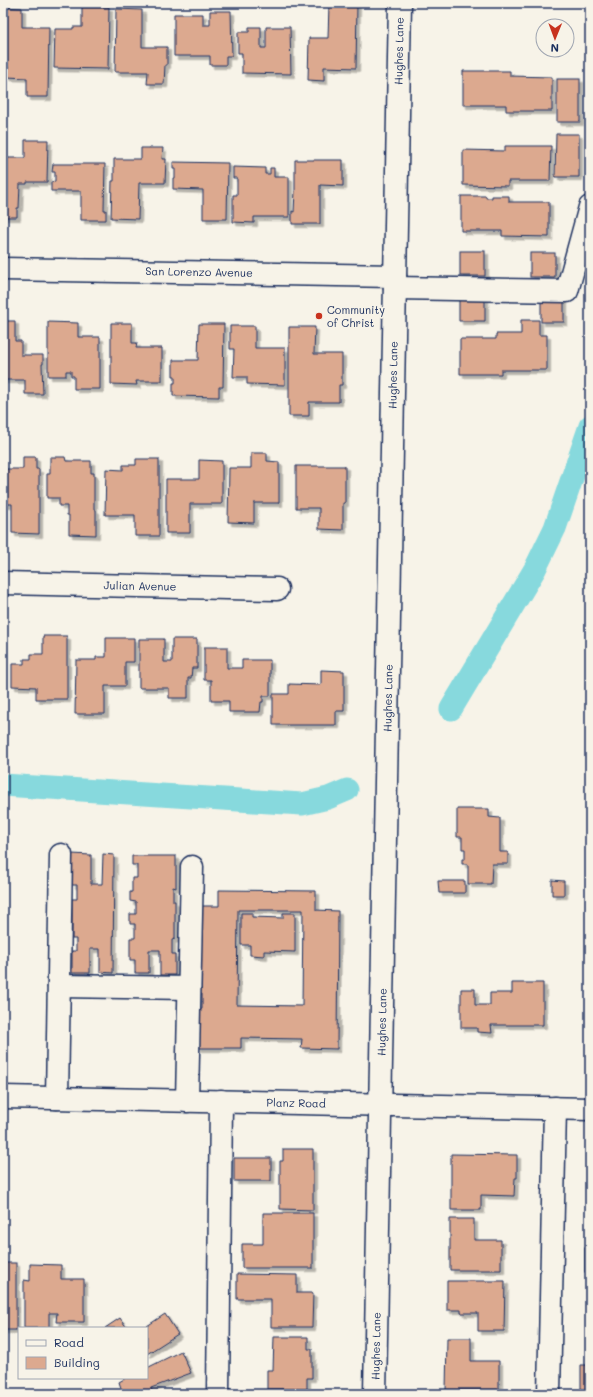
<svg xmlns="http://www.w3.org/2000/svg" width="593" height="1397" viewBox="0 0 593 1397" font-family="Mali,sans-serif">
<defs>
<filter id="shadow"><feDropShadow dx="3.5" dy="3.5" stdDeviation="0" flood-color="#0004"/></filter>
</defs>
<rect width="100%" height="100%" fill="#f7f3e8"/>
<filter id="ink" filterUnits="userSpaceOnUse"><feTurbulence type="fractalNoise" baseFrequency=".025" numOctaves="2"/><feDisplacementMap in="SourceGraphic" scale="8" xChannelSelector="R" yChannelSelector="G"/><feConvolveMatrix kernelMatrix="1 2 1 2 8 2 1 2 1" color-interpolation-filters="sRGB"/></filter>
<g filter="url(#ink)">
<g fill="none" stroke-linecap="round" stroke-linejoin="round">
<!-- canal -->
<g stroke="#87d9dd" stroke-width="23">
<polyline points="451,709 535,569 555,528 590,426"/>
<polyline points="3,785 302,804 328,798 347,790"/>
</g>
</g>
<!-- building -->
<g fill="#dca98f" stroke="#1b2f5e" fill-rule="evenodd" filter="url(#shadow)">
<polygon points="329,4 357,4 356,68 324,67 324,81 308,80 309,38 328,38"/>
<polygon points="3,7 22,8 22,27 49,27 48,97 27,97 27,78 7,77 8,67 3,67"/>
<polygon points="82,7 109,7 108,69 54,68 55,29 73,29 73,27 82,27"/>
<polygon points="116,9 142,10 142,47 167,47 167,65 165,65 164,84 147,84 148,72 115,72"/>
<polygon points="210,11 231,11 232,56 226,56 226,65 210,65 210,56 174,56 174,14 203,14 203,25 210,25"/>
<polygon points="249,27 261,27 261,48 266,48 266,27 290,27 291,74 242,73 242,53 238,53 238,32 249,32"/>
<polygon points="463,71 510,71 510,76 552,77 552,111 506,111 506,105 463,105"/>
<rect x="557" y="79" width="23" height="43"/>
<polygon points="556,134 579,134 579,177 555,177"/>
<polygon points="25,140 48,140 47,182 27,182 27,184 20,184 19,208 17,208 17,217 3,217 3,158 25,158"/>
<polygon points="505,146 551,146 550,181 508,181 508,186 463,185 463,150 505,151"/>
<polygon points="141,148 163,148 162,159 166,159 165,183 139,183 138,219 111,218 112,181 114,181 114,159 141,159"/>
<polygon points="295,160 343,160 343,186 320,185 320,224 292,224 292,211 294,212 295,191"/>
<polygon points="173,162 228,163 227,219 203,219 203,190 173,189 173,178 175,178 175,169 173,169"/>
<polygon points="53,164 105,164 104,210 106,210 106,220 81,220 81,191 51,191 51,182 55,181 55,172 52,172"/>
<polygon points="233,167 265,168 265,174 270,174 270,168 274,168 274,177 289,177 289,217 254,217 254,223 233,222 233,195 237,195 237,178 233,178"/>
<polygon points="461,196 486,196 486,198 492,198 492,196 509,196 509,202 549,202 549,237 502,236 502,231 461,231"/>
<rect x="460" y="251" width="25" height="25"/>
<rect x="530" y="253" width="25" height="24"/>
<polygon points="459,297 485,298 485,321 459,321"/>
<rect x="541" y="299" width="23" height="23"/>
<polygon points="521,320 539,320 539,335 547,335 547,370 501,370 501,374 460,374 460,339 496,339 496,334 521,334"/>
<polygon points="3,321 15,321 15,341 21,341 21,355 43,355 43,364 42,364 43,394 25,394 25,380 3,380"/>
<polygon points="48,322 78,323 78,337 100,337 100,389 74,389 74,376 71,376 71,371 66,371 66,376 48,376"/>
<polygon points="111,323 132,323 132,343 137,343 136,348 162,348 162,381 136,381 137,385 111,384"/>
<polygon points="199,324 224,324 223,387 219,387 219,397 173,396 173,383 175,383 175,376 173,376 173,360 198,360"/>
<polygon points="230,326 255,326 255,348 285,348 285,385 247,384 247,377 233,377 234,349 230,349"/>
<polygon points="289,327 315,327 314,354 342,354 342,385 339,385 339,402 309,402 309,416 289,416"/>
<polygon points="251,453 267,453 267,461 279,462 279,503 254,503 254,523 228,522 229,468 251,468"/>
<polygon points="23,457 36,457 36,469 39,469 39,534 12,533 12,504 3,504 3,469 23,469"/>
<polygon points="50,457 65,457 66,461 91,461 91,473 94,473 94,509 96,510 96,535 69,534 69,515 67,515 67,506 59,506 59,498 47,498 47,474 50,474"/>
<polygon points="136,459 159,459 159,536 135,536 135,515 105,515 106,469 123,470 123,465 136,465"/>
<polygon points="199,460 222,461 222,504 190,504 190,533 166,533 166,479 199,479"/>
<polygon points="296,466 345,466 345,503 343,503 343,530 319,529 319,508 296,508"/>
<polygon points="43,636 67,636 67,699 36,699 36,687 12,686 12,664 24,664 24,659 31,659 31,654 43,654"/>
<polygon points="106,638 134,638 134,662 125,662 125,686 105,686 105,714 75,714 76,660 96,660 96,657 106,657"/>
<polygon points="139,639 164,639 164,662 172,662 172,639 197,639 197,668 192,668 191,678 188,678 188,698 169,698 169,688 139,688"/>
<polygon points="204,647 227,647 227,668 242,668 242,660 270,660 270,696 263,696 263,702 261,702 260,712 229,712 229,701 211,701 211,680 204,680"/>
<polygon points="321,670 344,671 344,711 336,711 336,725 273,725 273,694 289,694 289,684 321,685"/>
<polygon points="457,809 489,809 489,817 500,818 500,852 508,852 508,864 492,864 491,884 468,884 468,864 462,864 462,859 465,859 465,849 462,849 462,837 457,837"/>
<polygon points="72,854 91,855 91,884 102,884 103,854 114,855 113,973 100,972 100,949 90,949 90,973 72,973 72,951 76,951 76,939 72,939 72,899 77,899 77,885 72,885"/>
<polygon points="132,856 176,856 176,888 173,887 173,901 175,901 175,939 172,940 172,954 175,954 175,975 160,975 160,950 149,950 149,973 135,973 135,960 130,960 130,938 135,938 135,924 130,924 130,914 136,914 136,902 130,901 130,892 132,892 132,878 137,878 137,865 132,865"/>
<polygon points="552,880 564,881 564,895 552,895"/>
<polygon points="438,881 465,881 465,893 439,893"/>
<path d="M 219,890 L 316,891 L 316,910 L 338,911 L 337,1049 L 301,1048 L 302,1039 L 241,1038 L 241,1048 L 198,1048 L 198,1010 L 202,1009 L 202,994 L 198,994 L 200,906 L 219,906 ZM 238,910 L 303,910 L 302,1006 L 237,1005 Z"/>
<polygon points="241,913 252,913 252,917 283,918 283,913 295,913 295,952 264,951 264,956 250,955 250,945 241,945"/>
<polygon points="512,983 543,983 543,1025 491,1025 492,1033 477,1032 477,1028 461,1028 461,989 475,989 475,1005 490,1005 490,993 512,993"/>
<polygon points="283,1149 313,1149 313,1210 280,1209 280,1161 283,1161"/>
<polygon points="451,1154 517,1155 517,1178 515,1178 514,1196 481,1195 481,1210 451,1210"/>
<rect x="586" y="1156" width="4" height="24"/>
<rect x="234" y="1158" width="37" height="23"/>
<polygon points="263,1213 313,1213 313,1268 242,1268 242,1244 263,1244"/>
<polygon points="450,1219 474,1219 474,1240 501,1240 501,1270 450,1270"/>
<rect x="585" y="1248" width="5" height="24"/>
<rect x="3" y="1263" width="13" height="67"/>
<polygon points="30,1264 61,1265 61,1279 84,1279 84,1322 56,1322 57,1313 49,1313 49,1328 24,1328 24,1280 30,1281"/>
<polygon points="237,1274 297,1275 297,1293 313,1293 312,1327 271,1327 271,1299 237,1299"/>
<polygon points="447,1281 505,1281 504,1331 478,1331 478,1313 461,1313 461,1310 447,1310"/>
<polygon points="165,1314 178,1334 147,1354 147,1328 144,1328"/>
<polygon points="120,1318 127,1328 105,1328"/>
<polygon points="274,1337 308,1337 308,1349 312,1349 312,1378 307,1378 307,1389 267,1389 267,1370 273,1370"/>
<polygon points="447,1338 471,1338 471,1361 499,1361 499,1390 446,1390"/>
<polygon points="181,1351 191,1373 151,1388 154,1394 123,1394 119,1382 126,1378 147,1378 147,1368"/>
<rect x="581" y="1365" width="9" height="25"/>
</g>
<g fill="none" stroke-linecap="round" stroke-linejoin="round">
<defs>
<g id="minor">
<polyline points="3,269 395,276"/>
<polyline points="395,288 567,291 590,207"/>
<polyline points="3,583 277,589"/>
<polyline points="59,986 189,988"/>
<polyline points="3,1097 590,1109"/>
<polyline points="57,1098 61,855"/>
<polyline points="187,1101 192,867"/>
<polyline points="218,1394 221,1101"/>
<polyline points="375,1394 400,3"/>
<polyline points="549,1394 555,1108"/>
</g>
</defs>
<!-- minor casing -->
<use href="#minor" stroke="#1b2f5e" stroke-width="25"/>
<!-- minor -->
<use href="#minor" stroke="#f7f3e8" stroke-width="22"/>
</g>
</g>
<!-- markers -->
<circle fill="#c8321e" stroke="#f7f3e8" stroke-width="1.5" cx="319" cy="316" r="4"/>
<g text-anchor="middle" stroke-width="3.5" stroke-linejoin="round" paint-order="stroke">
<!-- street labels -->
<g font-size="11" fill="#1b2f5e" stroke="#f7f3e8">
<text transform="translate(399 51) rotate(-89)" y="4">Hughes Lane</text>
<text transform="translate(199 272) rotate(1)" y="4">San Lorenzo Avenue</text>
<text transform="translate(393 375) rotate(-89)" y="4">Hughes Lane</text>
<text transform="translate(140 586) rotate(1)" y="4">Julian Avenue</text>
<text transform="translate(388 698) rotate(-89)" y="4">Hughes Lane</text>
<text transform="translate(382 1022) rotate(-89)" y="4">Hughes Lane</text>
<text transform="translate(296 1103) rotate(1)" y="4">Planz Road</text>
<text transform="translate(376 1346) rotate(-89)" y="4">Hughes Lane</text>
</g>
<!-- poi labels -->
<g font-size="11" fill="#1b2f5e" stroke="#f7f3e8" text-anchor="start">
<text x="327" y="314">Community<tspan x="327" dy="13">of Christ</tspan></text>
</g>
</g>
<!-- margin -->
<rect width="593" height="1397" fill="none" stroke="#f7f3e8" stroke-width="16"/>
<rect x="8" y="8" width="577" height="1381" fill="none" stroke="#1b2f5e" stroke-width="1.5" filter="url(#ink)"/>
<!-- legend -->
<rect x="18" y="1327" width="130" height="52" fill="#f7f3e8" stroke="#9fa5b1"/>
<rect x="26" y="1340" width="20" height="6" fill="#f7f3e8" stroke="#9fa5b1"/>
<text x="54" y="1347" font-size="12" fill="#1b2f5e">Road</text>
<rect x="26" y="1357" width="20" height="12" fill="#dca98f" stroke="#9fa5b1"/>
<text x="54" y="1367" font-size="12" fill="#1b2f5e">Building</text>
<!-- north arrow -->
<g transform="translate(555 38) rotate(181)"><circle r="19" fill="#f7f3e8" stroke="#9fa5b1"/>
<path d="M0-3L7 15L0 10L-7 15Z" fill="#c8321e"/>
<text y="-6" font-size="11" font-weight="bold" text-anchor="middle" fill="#1b2f5e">N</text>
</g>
</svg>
